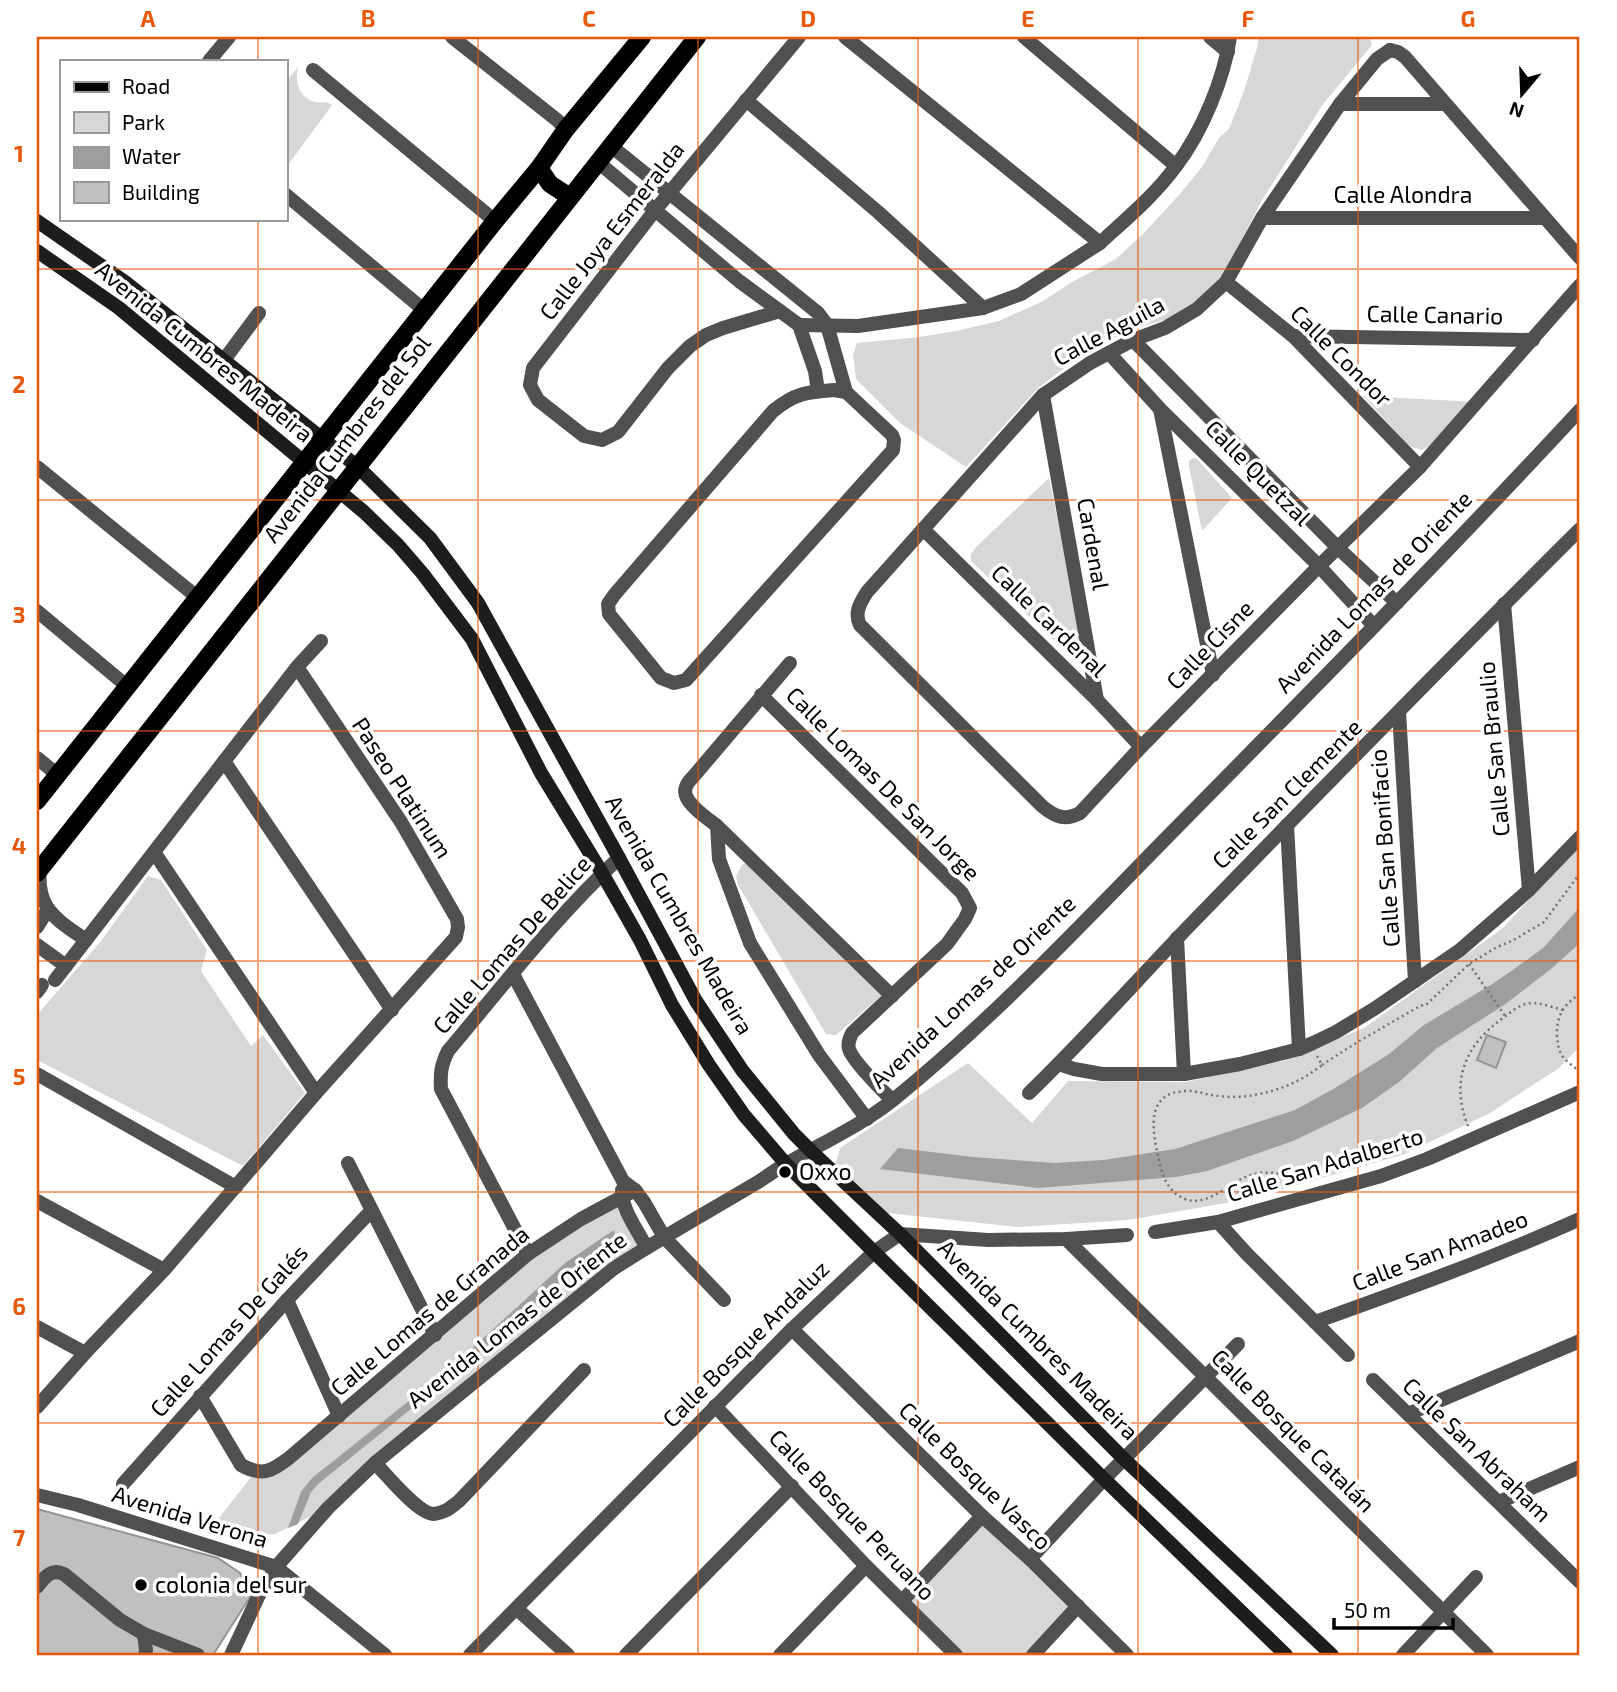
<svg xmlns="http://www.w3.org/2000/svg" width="1617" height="1692" viewBox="0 0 1617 1692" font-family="'Exo 2',sans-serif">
<rect width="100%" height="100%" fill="#fff"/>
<!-- green -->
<g fill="#d7d7d7">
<polygon points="1259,37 1370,37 1372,45 1323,104 1262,200 1228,266 1209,294 1178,316 1140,327 1104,342 1071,363 1038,388 966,467 900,423 856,379 853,355 857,343 920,337 956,331 999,321 1043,301 1072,282 1116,259 1144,233 1179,195 1202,167 1219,138 1229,129 1244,91 1257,48"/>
<path d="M 298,67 C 295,81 298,97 315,102 C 323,104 324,100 332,105 L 285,169 L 285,83 Z"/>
<polygon points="1363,396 1477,402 1432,445 1422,450 1409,446"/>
<polygon points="1193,458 1197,459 1232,498 1202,531 1189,466 1189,461"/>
<polygon points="1049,478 1081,632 1081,639 1071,649 1064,649 1056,642 971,561 971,554 977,546"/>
<polygon points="1580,844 1580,1046 1559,1068 1490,1113 1405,1154 1249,1199 1128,1220 1019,1227 887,1213 835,1166 840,1148 968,1063 1032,1123 1068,1081 1186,1082 1283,1061 1364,1028 1503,928"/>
<polygon points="752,860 883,994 836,1035 826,1034 738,885 736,877 742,865"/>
<polygon points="148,876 161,880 207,950 201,971 251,1046 263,1035 305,1093 243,1166 37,1060 37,1015 101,941"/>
<polygon points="622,1197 646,1247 328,1508 275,1534 243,1537 212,1527 255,1472 272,1470 528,1254"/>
<polygon points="982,1516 1078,1606 1033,1655 959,1655 902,1601"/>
</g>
<!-- water -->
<g fill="#9e9e9e">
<polygon points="1580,907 1580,943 1551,969 1504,1005 1437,1048 1399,1082 1362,1108 1293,1141 1207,1171 1176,1177 1038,1188 880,1169 898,1148 973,1157 1054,1163 1104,1160 1175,1149 1295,1110 1335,1088 1389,1054 1424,1025 1494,983 1531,957 1544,947"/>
<polygon points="614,1230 616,1242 571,1272 458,1371 318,1484 311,1492 298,1524 288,1528 301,1492 312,1478 454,1365 565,1263"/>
</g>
<!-- building -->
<g fill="#c0c0c0" stroke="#949494" stroke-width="2">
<polygon points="1487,1035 1506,1042 1496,1068 1477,1060"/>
<polygon points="37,1509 218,1558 240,1573 250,1597 213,1655 37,1655"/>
</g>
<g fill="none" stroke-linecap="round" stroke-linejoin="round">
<!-- path -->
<g stroke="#727272" stroke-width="2.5" stroke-dasharray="2 3.5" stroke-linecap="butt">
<polyline points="1469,964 1505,1016"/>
<path d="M 1580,994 C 1564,1004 1556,1016 1557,1036 C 1558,1044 1558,1050 1563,1057 C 1568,1063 1575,1067 1580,1072"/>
<polyline points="1322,1065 1356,1043 1420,1006 1427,1004 1469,964 1497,947 1512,941 1544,922 1580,873"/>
<path d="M 1468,1126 C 1450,1081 1465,1045 1503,1018 C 1510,1013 1517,1006 1526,1004 C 1538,1001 1551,1007 1563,1010"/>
<path d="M 1305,1181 C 1287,1174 1267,1169 1248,1176 C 1230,1182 1207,1208 1185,1199 C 1166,1191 1162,1174 1158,1156 C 1152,1128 1146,1092 1186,1091 C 1195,1090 1203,1094 1212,1095 C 1225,1097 1242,1098 1254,1095 C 1281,1090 1300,1082 1322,1065 L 1317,1056"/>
</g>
<!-- street -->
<g stroke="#505050" stroke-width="14">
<polyline points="452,37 557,120 566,129"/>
<path d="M 845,37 L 1100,243 C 1126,219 1155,195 1176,166 C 1202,132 1224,79 1230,37"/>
<polyline points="1024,37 1176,166"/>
<polyline points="1210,37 1228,52"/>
<path d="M 1390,50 L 1377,59 L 1340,104 L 1262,218 L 1226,282 L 1197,309 L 1165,328 L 1133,340 L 1090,363 L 1043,395 L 867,592 C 860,603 854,613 860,625 L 1042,806 C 1055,817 1065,821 1080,813 L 1141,747 L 1319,566 L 1420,467 L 1580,285"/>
<polyline points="1390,50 1398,52 1405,57 1580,258"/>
<polyline points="209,61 229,37"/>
<polyline points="313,70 495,221"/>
<polyline points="746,100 878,212 983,308"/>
<polyline points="1340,104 1445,104"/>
<polyline points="611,146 818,313 827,325 846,392"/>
<polyline points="598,162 739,281 799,325 815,371 818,391"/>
<polyline points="285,194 424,310"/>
<polyline points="1262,218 1544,218"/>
<polyline points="1226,282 1293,336 1420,467"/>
<polyline points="780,311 723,328 706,335 690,346 668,368 618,432 602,440 584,436 538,400 530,385 533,368 656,209 799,37"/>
<polyline points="799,325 858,326 983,308 1021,294 1100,243"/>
<polyline points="1293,336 1533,340"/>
<polyline points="1133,340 1338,548 1397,603"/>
<polyline points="1109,353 1160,409 1319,566 1374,626"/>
<polyline points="224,360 259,313"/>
<path d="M 834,390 L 846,392 L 892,435 L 894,440 L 893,450 L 686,680 L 674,683 L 661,678 L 609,614 L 608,604 L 615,594 L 773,411 C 795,393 807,392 834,390 Z"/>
<polyline points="1043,395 1097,700"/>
<polyline points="1160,409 1213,675"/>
<polyline points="37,467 197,597"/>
<polyline points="923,529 1097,700 1141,747"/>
<polyline points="1504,604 1529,890"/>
<polyline points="37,611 128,687"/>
<path d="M 790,663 L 693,777 C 690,780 687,783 686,787 C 680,801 707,818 717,826 L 892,996"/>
<path d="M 761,695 L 962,893 L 970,908 L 965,919 L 947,944 L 852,1033 C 850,1038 847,1043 849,1049 C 853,1062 882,1090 892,1100"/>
<polyline points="1399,712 1415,981"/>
<polyline points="37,758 58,775"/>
<polyline points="224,761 392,1010"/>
<polyline points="1287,825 1299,1049"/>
<polyline points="717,826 719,859 750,943 819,1055 867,1119"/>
<polyline points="154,852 316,1093"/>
<path d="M 40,869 C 36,909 57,920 86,940"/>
<polyline points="37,927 48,909"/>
<polyline points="1177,938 1184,1074"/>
<polyline points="37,945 66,966"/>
<polyline points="513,974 623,1181 635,1190 644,1202 664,1237 724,1300"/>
<polyline points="55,980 297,667 321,641"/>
<polyline points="37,992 42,985"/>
<polyline points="1059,1064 1074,1069 1102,1074 1184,1074 1240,1064 1299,1049 1313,1043 1336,1032 1374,1009 1460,950 1529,890 1580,837"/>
<polyline points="37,1074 236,1187"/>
<path d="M 1029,1093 C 1085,1039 1136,981 1190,925 C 1319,792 1449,659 1580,529"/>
<polyline points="348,1163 435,1335"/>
<path d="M 622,1190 C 621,1209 638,1230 646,1247"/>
<polyline points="37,1201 164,1270"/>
<polyline points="1218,1222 1246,1253 1348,1355"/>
<polyline points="1155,1232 1218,1222 1381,1176 1427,1159 1580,1092"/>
<polyline points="1066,1239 1487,1655"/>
<path d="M 528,1254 L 441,1089 C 440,1074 441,1065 448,1051 C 503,986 557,915 619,858"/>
<polyline points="287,1300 339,1416"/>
<path d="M 1315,1322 C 1404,1290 1493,1258 1580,1219"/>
<polyline points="37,1327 85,1353"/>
<polyline points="792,1329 982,1516 1030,1559 1127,1655"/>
<polyline points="1373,1380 1580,1582"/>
<path d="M 200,1396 L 241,1465 C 263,1477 271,1471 289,1458 L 528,1254 L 581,1219 L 635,1190"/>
<polyline points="715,1406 866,1566 956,1655"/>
<polyline points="37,1407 85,1353 164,1270 316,1093 456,937 458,927 457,919 401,822 297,667"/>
<polyline points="1408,1414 1580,1341"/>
<path d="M 375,1463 C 387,1475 418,1514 434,1514 C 445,1513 451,1507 459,1501 L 584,1370"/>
<polyline points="123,1484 287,1300 371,1211"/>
<polyline points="37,1495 78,1505 276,1567 385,1655"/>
<polyline points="1499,1502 1580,1467"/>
<polyline points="1030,1559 1104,1479 1238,1344"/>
<path d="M 37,1587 C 45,1577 51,1568 64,1574 L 120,1620 L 144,1634 L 198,1655"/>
<polyline points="902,1601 982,1516"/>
<polyline points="517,1609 568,1655"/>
<polyline points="144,1634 146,1650 145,1655"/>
<path d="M 231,1655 L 259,1595 L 276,1567 L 328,1508 L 375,1463 L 613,1269 C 659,1239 706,1213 753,1185 C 765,1178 775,1170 786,1164 C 822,1143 860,1126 893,1100 C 998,1015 1090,915 1185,819 C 1318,684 1451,549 1580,410"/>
<polyline points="470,1655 792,1329 874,1252 900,1234 988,1240 1066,1239 1127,1235"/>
<polyline points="626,1655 792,1486"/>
<polyline points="780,1655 866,1566"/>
<polyline points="1033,1655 1078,1606"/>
<polyline points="1403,1655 1476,1577"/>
</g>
<!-- secondary -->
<g stroke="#1d1d1d" stroke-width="14">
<polyline points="37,221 125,282 358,467 430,538 478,603 619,858 696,1001 742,1070 794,1134 811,1151 900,1234 1124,1459 1332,1655"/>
<polyline points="37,251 119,308 364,512 398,545 423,574 472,639 541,773 602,873 640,940 672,1005 709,1065 744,1115 786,1164 874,1252 1104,1479 1286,1655"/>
</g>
<!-- primary -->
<g stroke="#000" stroke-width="18">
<polyline points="539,168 550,184 570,197"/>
<polyline points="37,801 495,221 539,168 566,129 642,37"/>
<polyline points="37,873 697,37"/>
</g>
</g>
<!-- grid -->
<path fill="none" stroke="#e8590c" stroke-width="2" stroke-opacity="0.55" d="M 258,37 L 258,61M 478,37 L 478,1655M 698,37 L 698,1655M 918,37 L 918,1655M 1138,37 L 1138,1655M 1358,37 L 1358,1655M 258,219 L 258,1655M 37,269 L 1580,269M 37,500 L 1580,500M 37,731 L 1580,731M 37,961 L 1580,961M 37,1192 L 1580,1192M 37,1423 L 1580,1423"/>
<!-- markers -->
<g fill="#000" stroke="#fff" stroke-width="2.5">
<circle cx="785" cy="1172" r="7"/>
<circle cx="141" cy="1585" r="7"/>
</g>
<g text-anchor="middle" stroke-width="7" stroke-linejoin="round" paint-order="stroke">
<!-- street labels -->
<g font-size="23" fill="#000" stroke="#fff">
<text x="1403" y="203">Calle Alondra</text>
<text transform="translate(612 231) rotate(-52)" y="8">Calle Joya Esmeralda</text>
<text transform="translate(1435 315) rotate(1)" y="8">Calle Canario</text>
<text transform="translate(1109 331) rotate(-28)" y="8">Calle Aguila</text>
<text transform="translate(204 352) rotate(39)" y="8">Avenida Cumbres Madeira</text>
<text transform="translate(1341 356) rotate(45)" y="8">Calle Condor</text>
<text transform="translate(347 439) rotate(-52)" y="8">Avenida Cumbres del Sol</text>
<text transform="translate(1258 473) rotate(45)" y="8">Calle Quetzal</text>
<text transform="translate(1093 544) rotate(80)" y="8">Cardenal</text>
<text transform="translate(1374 592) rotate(-46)" y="8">Avenida Lomas de Oriente</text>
<text transform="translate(1049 621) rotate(44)" y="8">Calle Cardenal</text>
<text transform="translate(1210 645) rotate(-46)" y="8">Calle Cisne</text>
<text transform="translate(1494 749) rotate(-95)" y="8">Calle San Braulio</text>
<text transform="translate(883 784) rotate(45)" y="8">Calle Lomas De San Jorge</text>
<text transform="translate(402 788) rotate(57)" y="8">Paseo Platinum</text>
<text transform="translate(1287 794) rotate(-45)" y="8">Calle San Clemente</text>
<text transform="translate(1385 848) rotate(-94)" y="8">Calle San Bonifacio</text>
<text transform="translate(679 915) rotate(60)" y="8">Avenida Cumbres Madeira</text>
<text transform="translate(512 945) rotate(-49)" y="8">Calle Lomas De Belice</text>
<text transform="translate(973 992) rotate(-43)" y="8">Avenida Lomas de Oriente</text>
<text transform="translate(1325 1165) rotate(-17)" y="8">Calle San Adalberto</text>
<text transform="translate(1440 1251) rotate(-21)" y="8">Calle San Amadeo</text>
<text transform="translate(430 1311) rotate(-40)" y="8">Calle Lomas de Granada</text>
<text transform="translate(517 1320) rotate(-38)" y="8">Avenida Lomas de Oriente</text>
<text transform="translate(229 1331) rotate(-48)" y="8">Calle Lomas De Galés</text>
<text transform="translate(1038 1340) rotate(45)" y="8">Avenida Cumbres Madeira</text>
<text transform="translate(746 1344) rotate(-45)" y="8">Calle Bosque Andaluz</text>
<text transform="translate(1293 1431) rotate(45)" y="8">Calle Bosque Catalán</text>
<text transform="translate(1477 1450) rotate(44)" y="8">Calle San Abraham</text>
<text transform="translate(975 1476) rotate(44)" y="8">Calle Bosque Vasco</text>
<text transform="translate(852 1515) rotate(46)" y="8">Calle Bosque Peruano</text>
<text transform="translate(190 1517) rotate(17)" y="8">Avenida Verona</text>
</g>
<!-- poi labels -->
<g font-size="23" fill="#000" stroke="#fff" text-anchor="start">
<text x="799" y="1180">Oxxo</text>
<text x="155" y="1593">colonia del sur</text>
</g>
</g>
<!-- border -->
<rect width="1617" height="1692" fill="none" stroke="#ffffff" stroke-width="77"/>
<!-- legend -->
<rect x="60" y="60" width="228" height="161" fill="#ffffff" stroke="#999999" stroke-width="2"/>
<rect x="74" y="82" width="35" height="10" fill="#000000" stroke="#999999" stroke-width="2"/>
<text x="122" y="94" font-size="21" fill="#000000">Road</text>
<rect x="74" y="112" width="35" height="21" fill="#d7d7d7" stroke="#999999" stroke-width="2"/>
<text x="122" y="130" font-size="21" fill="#000000">Park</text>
<rect x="74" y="147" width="35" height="21" fill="#9e9e9e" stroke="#999999" stroke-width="2"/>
<text x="122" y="164" font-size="21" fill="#000000">Water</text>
<rect x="74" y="182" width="35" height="21" fill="#c0c0c0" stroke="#999999" stroke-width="2"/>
<text x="122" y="200" font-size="21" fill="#000000">Building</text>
<!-- north arrow -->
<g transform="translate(1522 94) rotate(199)" stroke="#ffffff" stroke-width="5" paint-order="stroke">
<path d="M0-5L12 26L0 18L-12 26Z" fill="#000000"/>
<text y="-10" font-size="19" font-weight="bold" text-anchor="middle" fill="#000000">N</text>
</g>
<!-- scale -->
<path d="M1334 1618v10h119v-10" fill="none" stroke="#000000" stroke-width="3.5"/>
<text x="1344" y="1618" font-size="21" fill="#000000" stroke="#ffffff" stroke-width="5" paint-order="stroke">50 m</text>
<rect x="38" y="38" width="1540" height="1616" fill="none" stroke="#e8590c" stroke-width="2.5"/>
<g font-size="23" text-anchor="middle" font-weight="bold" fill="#e8590c">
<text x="148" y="27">A</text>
<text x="368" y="27">B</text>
<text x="589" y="27">C</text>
<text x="808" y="27">D</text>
<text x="1028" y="27">E</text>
<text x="1248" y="27">F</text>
<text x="1468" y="27">G</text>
<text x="19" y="162">1</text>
<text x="19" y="393">2</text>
<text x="19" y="623">3</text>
<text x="19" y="854">4</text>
<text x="19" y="1085">5</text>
<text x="19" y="1315">6</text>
<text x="19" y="1546">7</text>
</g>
</svg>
